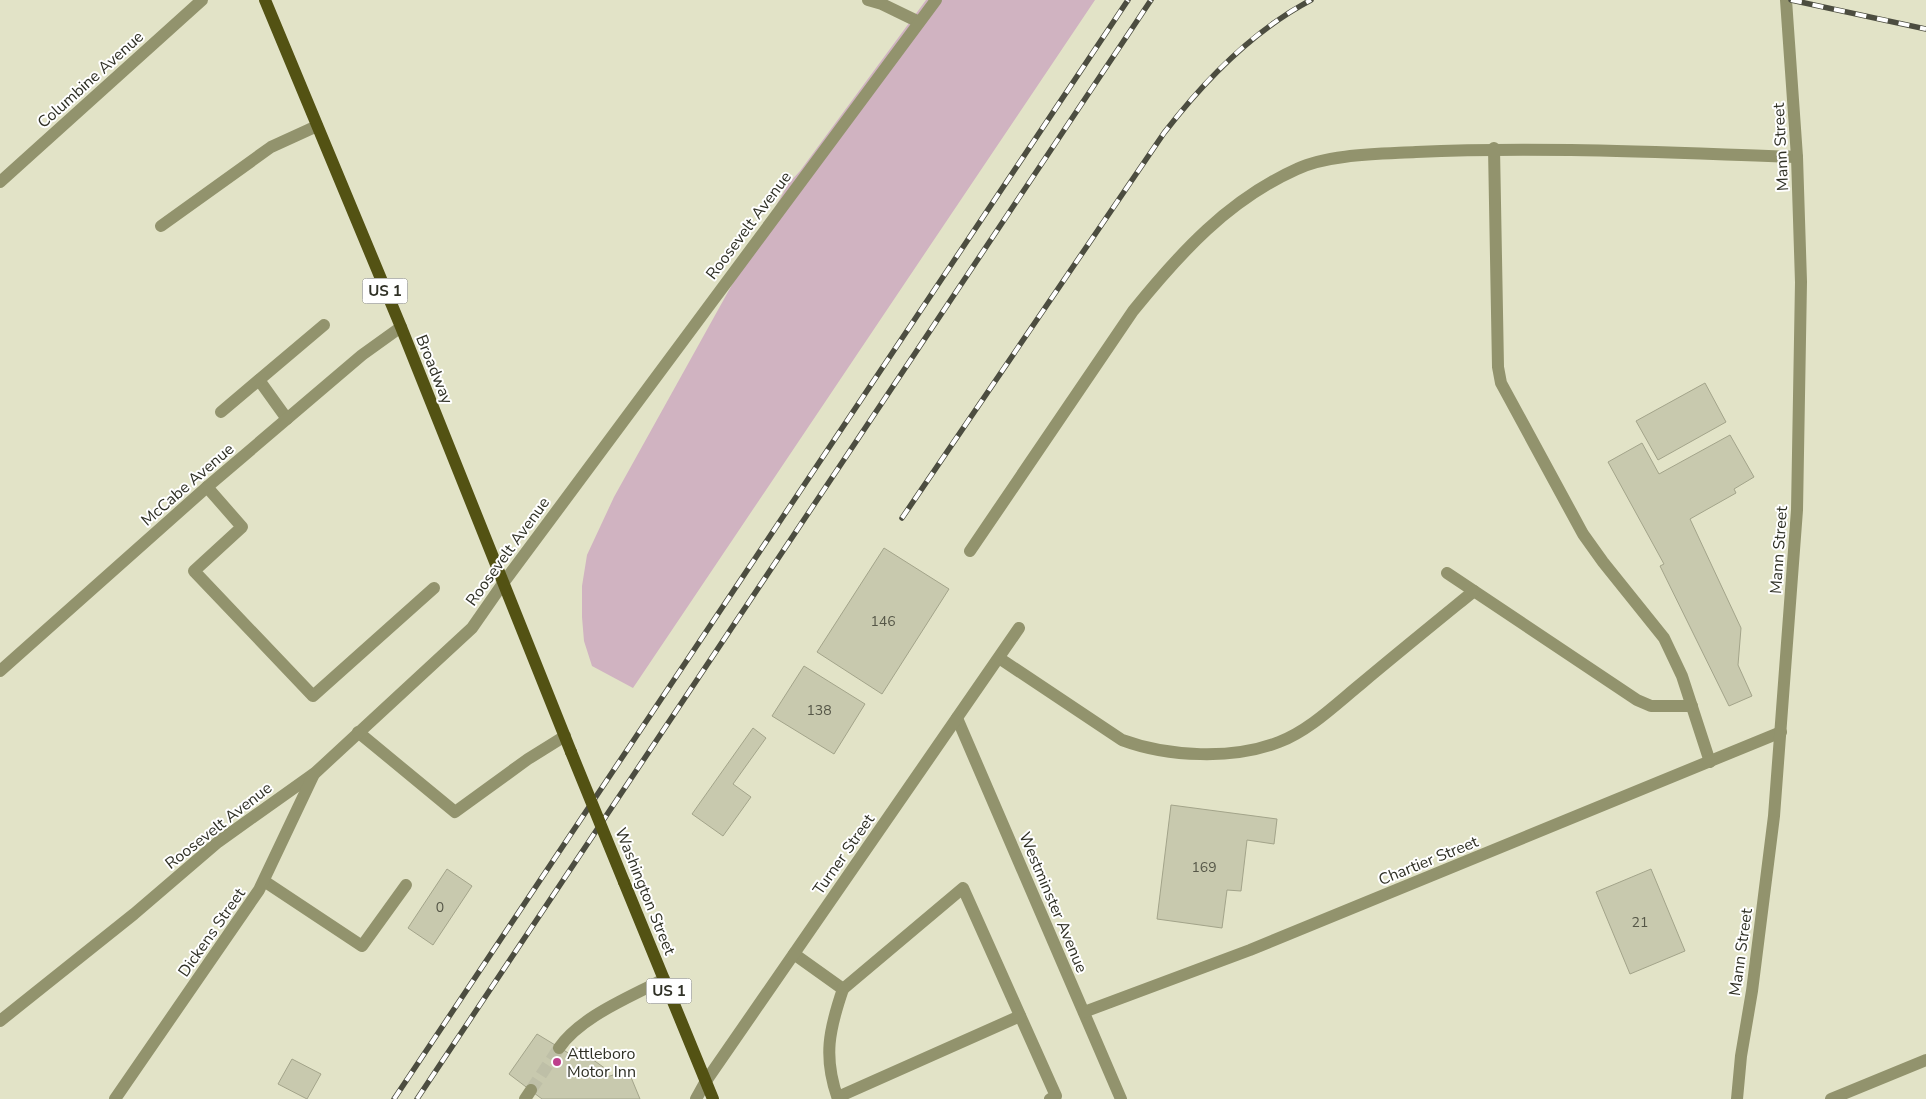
<svg xmlns="http://www.w3.org/2000/svg" width="1926" height="1099" viewBox="0 0 1926 1099" font-family="'Nunito Sans',sans-serif">
<rect width="100%" height="100%" fill="#e2e3c7"/>
<!-- green -->
<polygon fill="#d0b3c1" points="926,0 1095,0 633,688 592,666 584,641 582,617 582,586 587,555 614,497 788,184 800,171"/>
<!-- building -->
<g fill="#c8c9ae" stroke="#a3a48a">
<polygon points="1705,383 1726,422 1658,460 1636,421"/>
<polygon points="1730,435 1754,477 1734,489 1736,493 1690,519 1741,628 1738,665 1752,696 1729,706 1660,566 1664,564 1608,462 1642,443 1659,474"/>
<polygon points="884,548 949,589 882,694 817,652"/>
<polygon points="804,666 865,704 834,754 772,716"/>
<polygon points="753,728 766,738 733,784 751,797 723,836 692,814"/>
<polygon points="1171,805 1277,819 1274,844 1247,840 1241,891 1227,890 1222,928 1157,919"/>
<polygon points="447,869 472,886 433,945 408,928"/>
<polygon points="1651,869 1685,951 1630,974 1596,892"/>
<polygon points="537,1034 570,1054 575,1047 606,1069 603,1074 607,1077 628,1070 640,1099 542,1099 509,1074"/>
<polygon points="292,1059 321,1074 307,1099 278,1084"/>
</g>
<g fill="none" stroke-linecap="round" stroke-linejoin="round">
<!-- minor-tunnel -->
<polyline stroke="#bebfa7" stroke-width="12" stroke-dasharray="12 6" stroke-linecap="butt" points="531,1090 559,1048"/>
<!-- minor -->
<g stroke="#92936d" stroke-width="12">
<polyline points="868,0 882,4 919,22"/>
<polyline points="1494,148 1498,367 1501,383 1583,534 1603,562 1664,638 1682,676 1710,762"/>
<polyline points="0,182 202,0"/>
<polyline points="161,226 271,147 317,126"/>
<polyline points="259,380 287,419"/>
<polyline points="221,412 324,325"/>
<polyline points="207,487 242,527 194,571 313,696 434,588"/>
<path d="M 970,551 L 1133,311 C 1180,253 1228,200 1297,169 C 1328,154 1381,154 1416,152 C 1543,146 1670,153 1797,157"/>
<polyline points="1447,573 1637,700 1651,706 1692,706"/>
<path d="M 999,658 L 1122,740 C 1168,757 1233,760 1279,742 C 1310,730 1336,704 1362,683 C 1399,652 1436,622 1474,591"/>
<polyline points="0,671 207,487 362,355 401,327"/>
<polyline points="957,718 1121,1099"/>
<polyline points="358,732 455,812 528,759 565,736"/>
<polyline points="264,881 362,946 406,885"/>
<path d="M 794,954 L 843,989 C 829,1030 823,1057 838,1099"/>
<polyline points="843,989 963,888 1056,1096 1050,1099"/>
<polyline points="1084,1012 1250,950 1781,732"/>
<polyline points="0,1021 134,914 218,842 315,773 472,628 504,582 936,0"/>
<path d="M 559,1048 C 581,1016 631,997 664,979"/>
<polyline points="838,1097 1020,1016"/>
<polyline points="115,1099 259,890 314,774"/>
<polyline points="525,1099 531,1090"/>
<polyline points="696,1099 706,1081 1019,628"/>
<polyline points="1737,1099 1741,1056 1752,991 1774,816 1797,510 1801,282 1797,157 1786,0"/>
<polyline points="1831,1099 1926,1060"/>
</g>
<!-- major -->
<g stroke="#535213" stroke-width="12">
<polyline points="265,0 401,327 571,752"/>
<polyline points="624,882 713,1099"/>
</g>
<defs>
<g id="rail">
<polyline points="1791,0 1926,29"/>
<path d="M 902,518 L 1164,133 C 1204,81 1252,31 1311,0"/>
<polyline points="394,1099 1128,0"/>
<polyline points="417,1099 1151,0"/>
</g>
</defs>
<!-- rail casing -->
<use href="#rail" stroke="#4c4d40" stroke-width="5.5"/>
<!-- rail -->
<use href="#rail" stroke="#fff" stroke-width="4" stroke-dasharray="11" stroke-linecap="butt"/>
<!-- major-bridge -->
<polyline stroke="#535213" stroke-width="12" points="571,752 624,882"/>
</g>
<!-- markers -->
<circle fill="#be3f8c" stroke="#fff" stroke-width="2" cx="557" cy="1062" r="5"/>
<g text-anchor="middle" stroke-width="4" stroke-linejoin="round" paint-order="stroke">
<!-- number labels -->
<g font-size="14" fill="#555647">
<text x="883" y="626">146</text>
<text x="819" y="715">138</text>
<text x="1204" y="872">169</text>
<text x="440" y="912">0</text>
<text x="1640" y="927">21</text>
</g>
<!-- shield labels -->
<g fill="#fff" stroke="#6d6e66" stroke-width="1">
<rect x="362.5" y="278.5" width="45" height="25" rx="4"/>
<rect x="646.5" y="978.5" width="45" height="25" rx="4"/>
</g>
<g font-size="15" font-weight="bold" fill="#2f3025">
<text x="385" y="296">US 1</text>
<text x="669" y="996">US 1</text>
</g>
<!-- street labels -->
<g font-size="16" fill="#2f3025" stroke="#fff">
<text transform="translate(90 79) rotate(-42)" y="6">Columbine Avenue</text>
<text transform="translate(1780 147) rotate(-93)" y="6">Mann Street</text>
<text transform="translate(748 225) rotate(-53)" y="6">Roosevelt Avenue</text>
<text transform="translate(435 369) rotate(68)" y="6">Broadway</text>
<text transform="translate(187 484) rotate(-41)" y="6">McCabe Avenue</text>
<text transform="translate(1778 550) rotate(-86)" y="6">Mann Street</text>
<text transform="translate(507 551) rotate(-54)" y="6">Roosevelt Avenue</text>
<text transform="translate(218 825) rotate(-38)" y="6">Roosevelt Avenue</text>
<text transform="translate(843 854) rotate(-55)" y="6">Turner Street</text>
<text transform="translate(1428 860) rotate(-22)" y="6">Chartier Street</text>
<text transform="translate(646 891) rotate(68)" y="6">Washington Street</text>
<text transform="translate(1054 902) rotate(67)" y="6">Westminster Avenue</text>
<text transform="translate(211 932) rotate(-55)" y="6">Dickens Street</text>
<text transform="translate(1740 952) rotate(-82)" y="6">Mann Street</text>
</g>
<!-- poi labels -->
<g font-size="16" fill="#2f3025" stroke="#fff" text-anchor="start">
<text x="567" y="1059">Attleboro<tspan x="567" dy="18">Motor Inn</tspan></text>
</g>
</g>
</svg>
